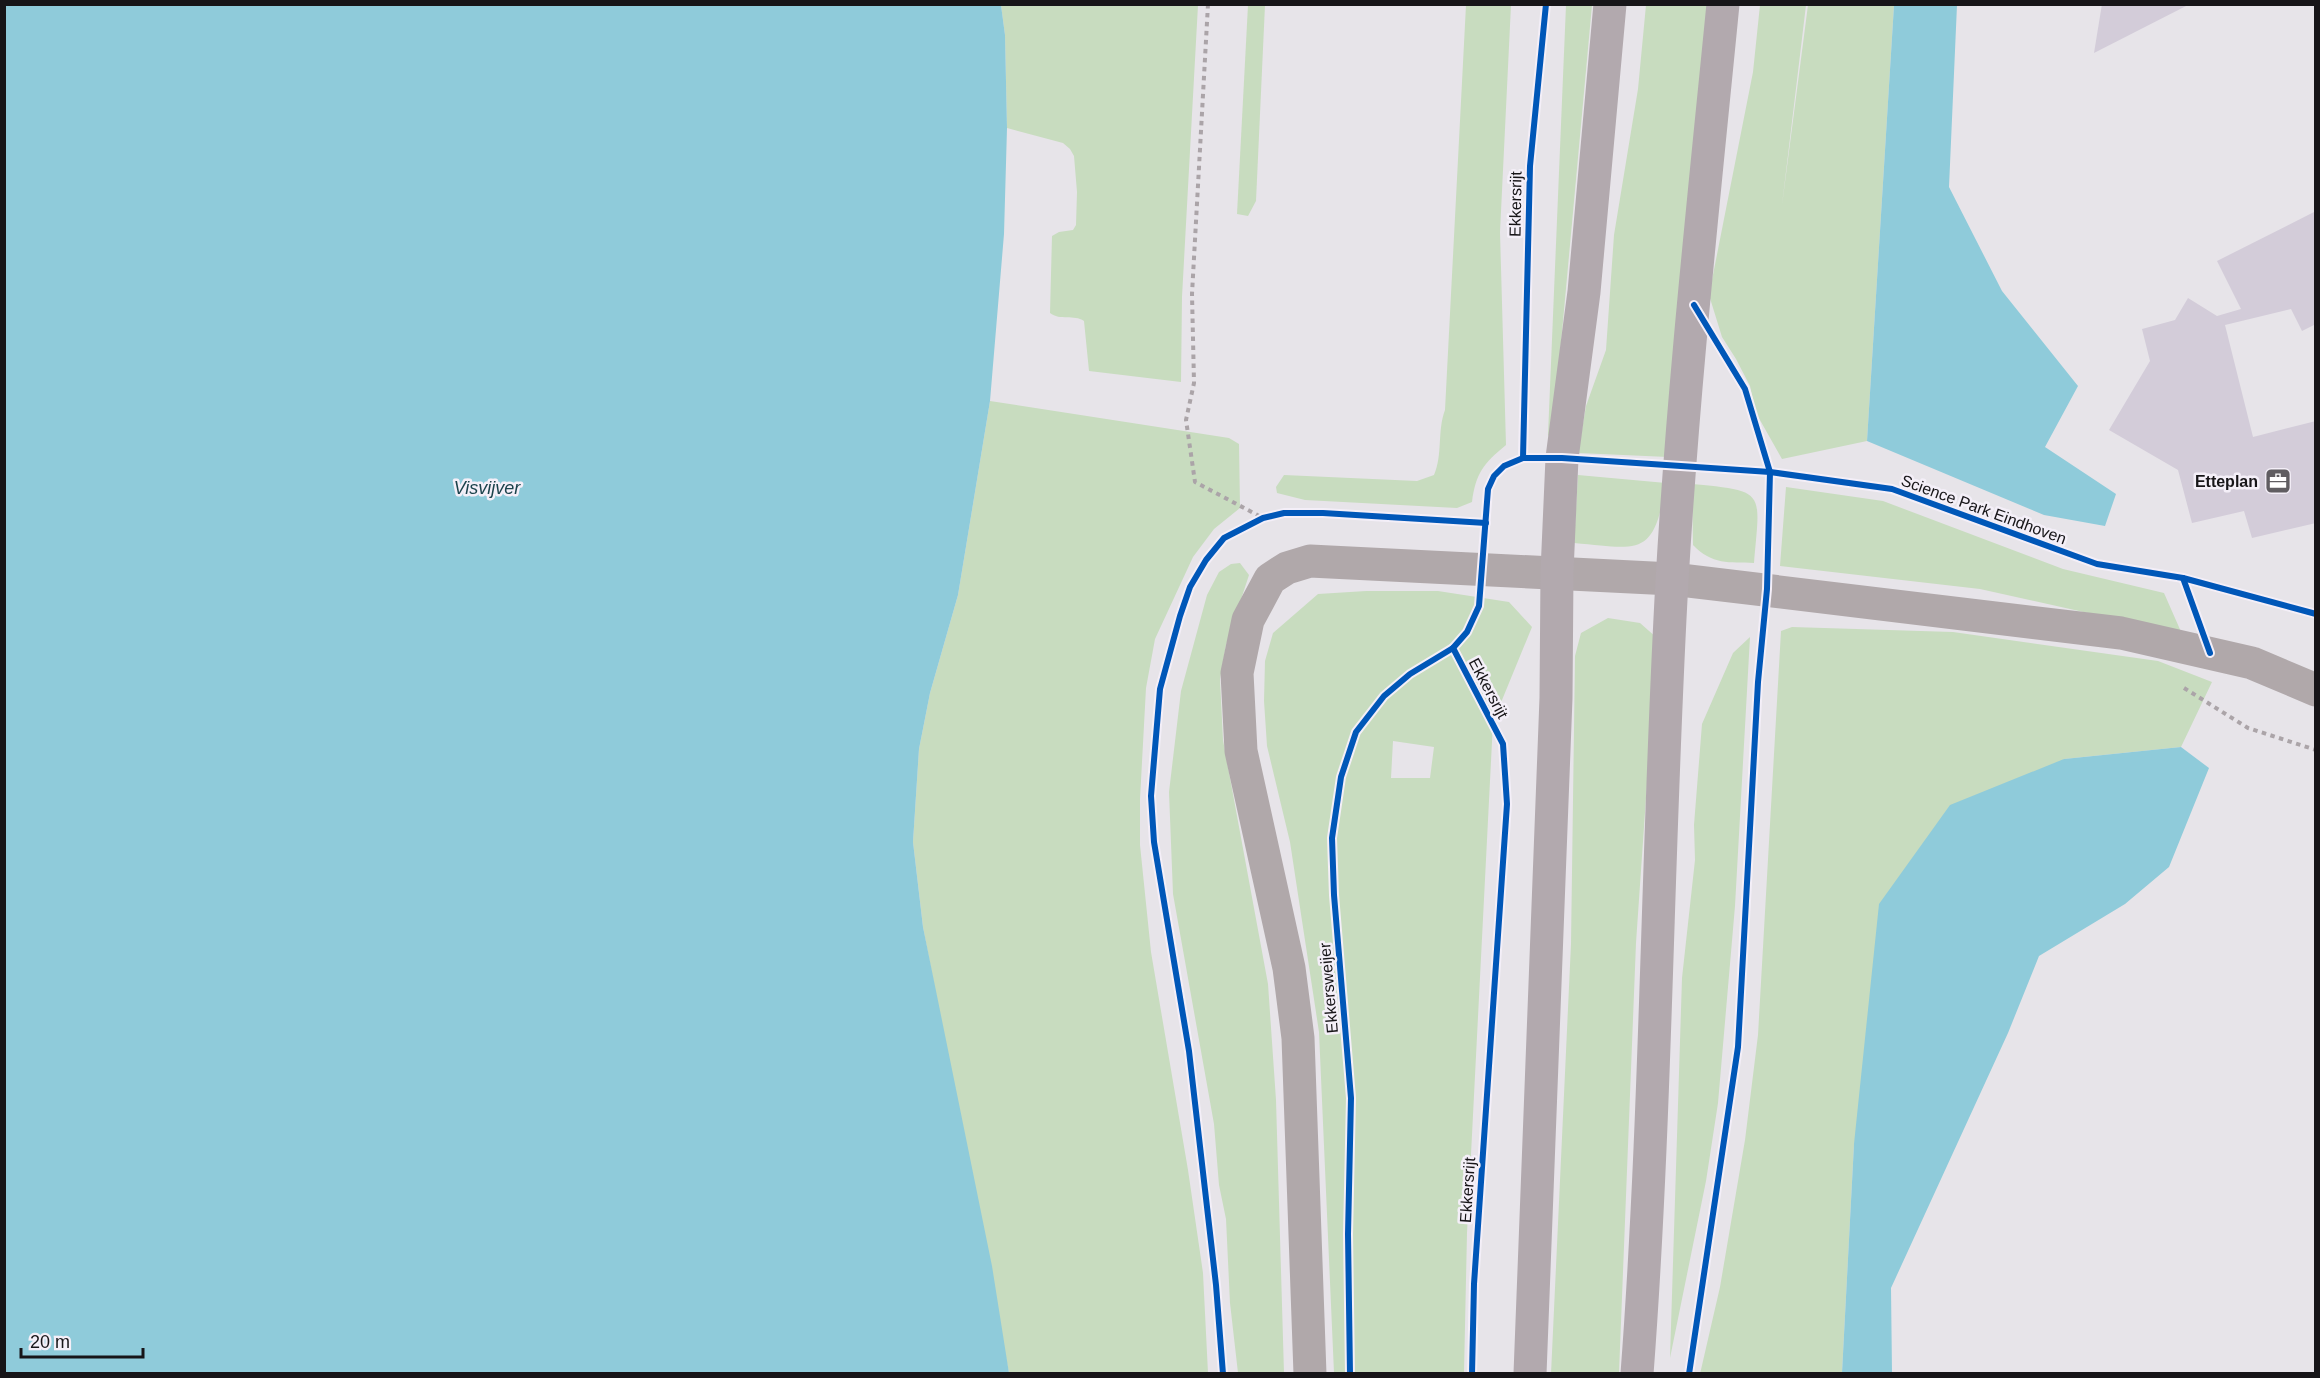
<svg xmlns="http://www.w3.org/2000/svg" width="2320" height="1378" viewBox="0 0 2320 1378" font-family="Arial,sans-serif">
<rect width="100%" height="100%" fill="#e7e4e9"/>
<!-- green -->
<g fill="#c8dcbf" fill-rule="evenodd">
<path d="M 1001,5 L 1198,5 L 1182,297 L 1181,382 L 1089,371 L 1084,321 C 1074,314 1060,321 1050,313 L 1052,236 L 1059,232 L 1073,230 L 1076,225 L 1077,192 L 1074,156 L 1070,149 L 1063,143 L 1007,128 L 1005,35 Z"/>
<polygon points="1248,5 1265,5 1256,201 1248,216 1237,214"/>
<path d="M 1466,5 L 1511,5 L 1500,232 L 1506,445 C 1483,464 1476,473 1472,502 L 1457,508 L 1305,500 L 1277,493 L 1276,487 L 1284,475 L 1417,481 L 1434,475 C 1443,455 1437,431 1445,410 Z"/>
<polygon points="1566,5 1592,5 1552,441 1548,435"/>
<polygon points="1646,5 1707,5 1668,457 1578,453 1586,406 1606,350 1614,235 1638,89"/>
<polygon points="1760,5 1806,5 1782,205 1808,5 1894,5 1867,441 1782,459 1756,413 1750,386 1736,359 1722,337 1709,295 1753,72"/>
<polygon points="990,401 1229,438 1239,444 1240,508 1214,529 1193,557 1155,639 1146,688 1140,799 1140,845 1151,952 1188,1170 1203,1273 1208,1373 1009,1373 923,927 913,842 919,749 930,693 958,595"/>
<path d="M 1578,475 L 1666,483 C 1654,558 1640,549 1574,543 Z"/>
<path d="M 1692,484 C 1767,491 1760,491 1754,563 C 1729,562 1712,565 1693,545 Z"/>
<polygon points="1786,487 1883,501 2063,569 2164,593 2182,634 1980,589 1780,566"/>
<polygon points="1240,563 1249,575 1226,645 1220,679 1223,740 1268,984 1276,1100 1284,1373 1238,1373 1230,1303 1226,1219 1219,1185 1214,1124 1173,894 1169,792 1181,691 1207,595 1219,572 1231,564"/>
<path d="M 1366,591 L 1438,591 L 1509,602 L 1532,627 L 1493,722 L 1467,1233 L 1464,1373 L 1334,1373 L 1319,1032 L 1290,842 L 1267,746 L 1264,701 L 1265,661 L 1273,633 L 1318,594 ZM 1393,741 L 1434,747 L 1430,778 L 1391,778 Z"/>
<polygon points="1608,618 1640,623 1657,638 1636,943 1619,1373 1551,1374 1571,944 1575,656 1581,633"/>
<polygon points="1792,627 1953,632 2158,661 2212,682 2181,747 2064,759 1854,1144 1842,1373 1700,1374 1720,1287 1745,1140 1758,1035 1781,631"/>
<polygon points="1750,637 1735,906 1718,1103 1706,1181 1670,1358 1682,978 1695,860 1694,825 1702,724 1733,653"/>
</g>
<!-- water -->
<g fill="#8fcbda">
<polygon points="5,4 1001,5 1005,35 1007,128 1004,234 990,401 958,595 930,693 919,749 913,842 923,927 992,1266 1009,1373 5,1373"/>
<polygon points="1894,5 1957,5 1949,187 2002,291 2078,386 2045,447 2116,494 2105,526 2044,515 1867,441"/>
<polygon points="2181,747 2209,768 2169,867 2125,904 2039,956 2008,1033 1891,1288 1892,1373 1842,1373 1854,1144 1879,904 1950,805 2064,759"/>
</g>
<!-- building -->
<g fill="#d3ccd9">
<polygon points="2102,4 2190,4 2094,53"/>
<polygon points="2316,211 2316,324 2302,331 2291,309 2225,325 2253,437 2316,421 2316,523 2252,538 2244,511 2192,523 2178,470 2109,430 2150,361 2142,329 2175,320 2188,298 2217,316 2241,309 2217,261"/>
</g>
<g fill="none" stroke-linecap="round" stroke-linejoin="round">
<!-- path -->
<g stroke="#aba4a8" stroke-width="4" stroke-dasharray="4.5 4.5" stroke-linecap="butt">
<polyline points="1208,4 1192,294 1194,383 1186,420 1195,482 1263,518"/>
<polyline points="2184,688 2248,728 2316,750"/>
</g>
<!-- minor -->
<polyline stroke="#b0a8aa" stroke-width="33" points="1310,1374 1298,1038 1289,968 1241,751 1237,673 1248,620 1270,579 1287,568 1310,561 1672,579 2121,633 2252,663 2316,690"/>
<!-- major -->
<g stroke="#b2a9ae" stroke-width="33">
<polyline points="1530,1374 1556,698 1557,572 1562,458 1584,292 1610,4"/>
<path d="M 1637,1374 C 1657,1110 1657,845 1672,581 C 1683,389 1704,197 1723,4"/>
</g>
<defs>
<g id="cycleway">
<polyline points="1523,458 1530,166 1546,4"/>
<polyline points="2183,578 2210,653"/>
<polyline points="1453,648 1503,744 1507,804 1474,1284 1472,1374"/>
<polyline points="1223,1374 1216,1285 1189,1051 1154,842 1151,796 1160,689 1180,616 1190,587 1206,560 1224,538 1263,518 1284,513 1323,513 1486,523"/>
<polyline points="1350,1374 1348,1234 1351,1098 1334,895 1332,838 1341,777 1356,732 1384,696 1410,674 1453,648 1467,632 1479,606 1488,489 1494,476 1504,466 1523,458 1562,458 1770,472 1892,489 2097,564 2183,578 2316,614"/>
<polyline points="1689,1374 1738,1047 1758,682 1767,589 1770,472 1745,389 1694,305"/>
</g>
</defs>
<!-- cycleway casing -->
<use href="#cycleway" stroke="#f4eff8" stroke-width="10"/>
<!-- cycleway -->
<use href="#cycleway" stroke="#0057b8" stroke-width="6"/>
</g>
<!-- icons -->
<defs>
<symbol id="office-square" viewBox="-11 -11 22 22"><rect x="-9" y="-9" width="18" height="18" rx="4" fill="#605d61" stroke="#f4eff8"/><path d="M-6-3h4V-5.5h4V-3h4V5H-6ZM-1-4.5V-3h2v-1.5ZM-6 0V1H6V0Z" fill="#fff"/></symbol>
</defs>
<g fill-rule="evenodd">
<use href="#office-square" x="2263" y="466" width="30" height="30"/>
</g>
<g text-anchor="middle" stroke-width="5" stroke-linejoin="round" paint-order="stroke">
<!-- street labels -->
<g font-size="16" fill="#171518" stroke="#f4eff8">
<text transform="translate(1515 204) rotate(-89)" y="6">Ekkersrijt</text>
<text transform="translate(1984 509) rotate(20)" y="6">Science Park Eindhoven</text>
<text transform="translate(1489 688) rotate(62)" y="6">Ekkersrijt</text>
<text transform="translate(1328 988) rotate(-95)" y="6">Ekkersweijer</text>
<text transform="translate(1467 1190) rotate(-86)" y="6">Ekkersrijt</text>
</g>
<!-- poi labels -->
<g font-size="16" font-weight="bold" fill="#171518" stroke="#f4eff8" text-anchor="end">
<text x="2258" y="487">Etteplan</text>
</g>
<!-- water labels -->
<g font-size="18" font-style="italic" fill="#1b434c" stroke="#f4eff8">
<text x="487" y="494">Visvijver</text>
</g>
</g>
<!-- border -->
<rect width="2320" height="1378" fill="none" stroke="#171518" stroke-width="12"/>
<!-- scale -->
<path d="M21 1348v9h122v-9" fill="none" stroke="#171518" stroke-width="3"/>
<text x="30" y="1348" font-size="18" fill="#171518" stroke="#f4eff8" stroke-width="4.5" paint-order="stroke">20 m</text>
</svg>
